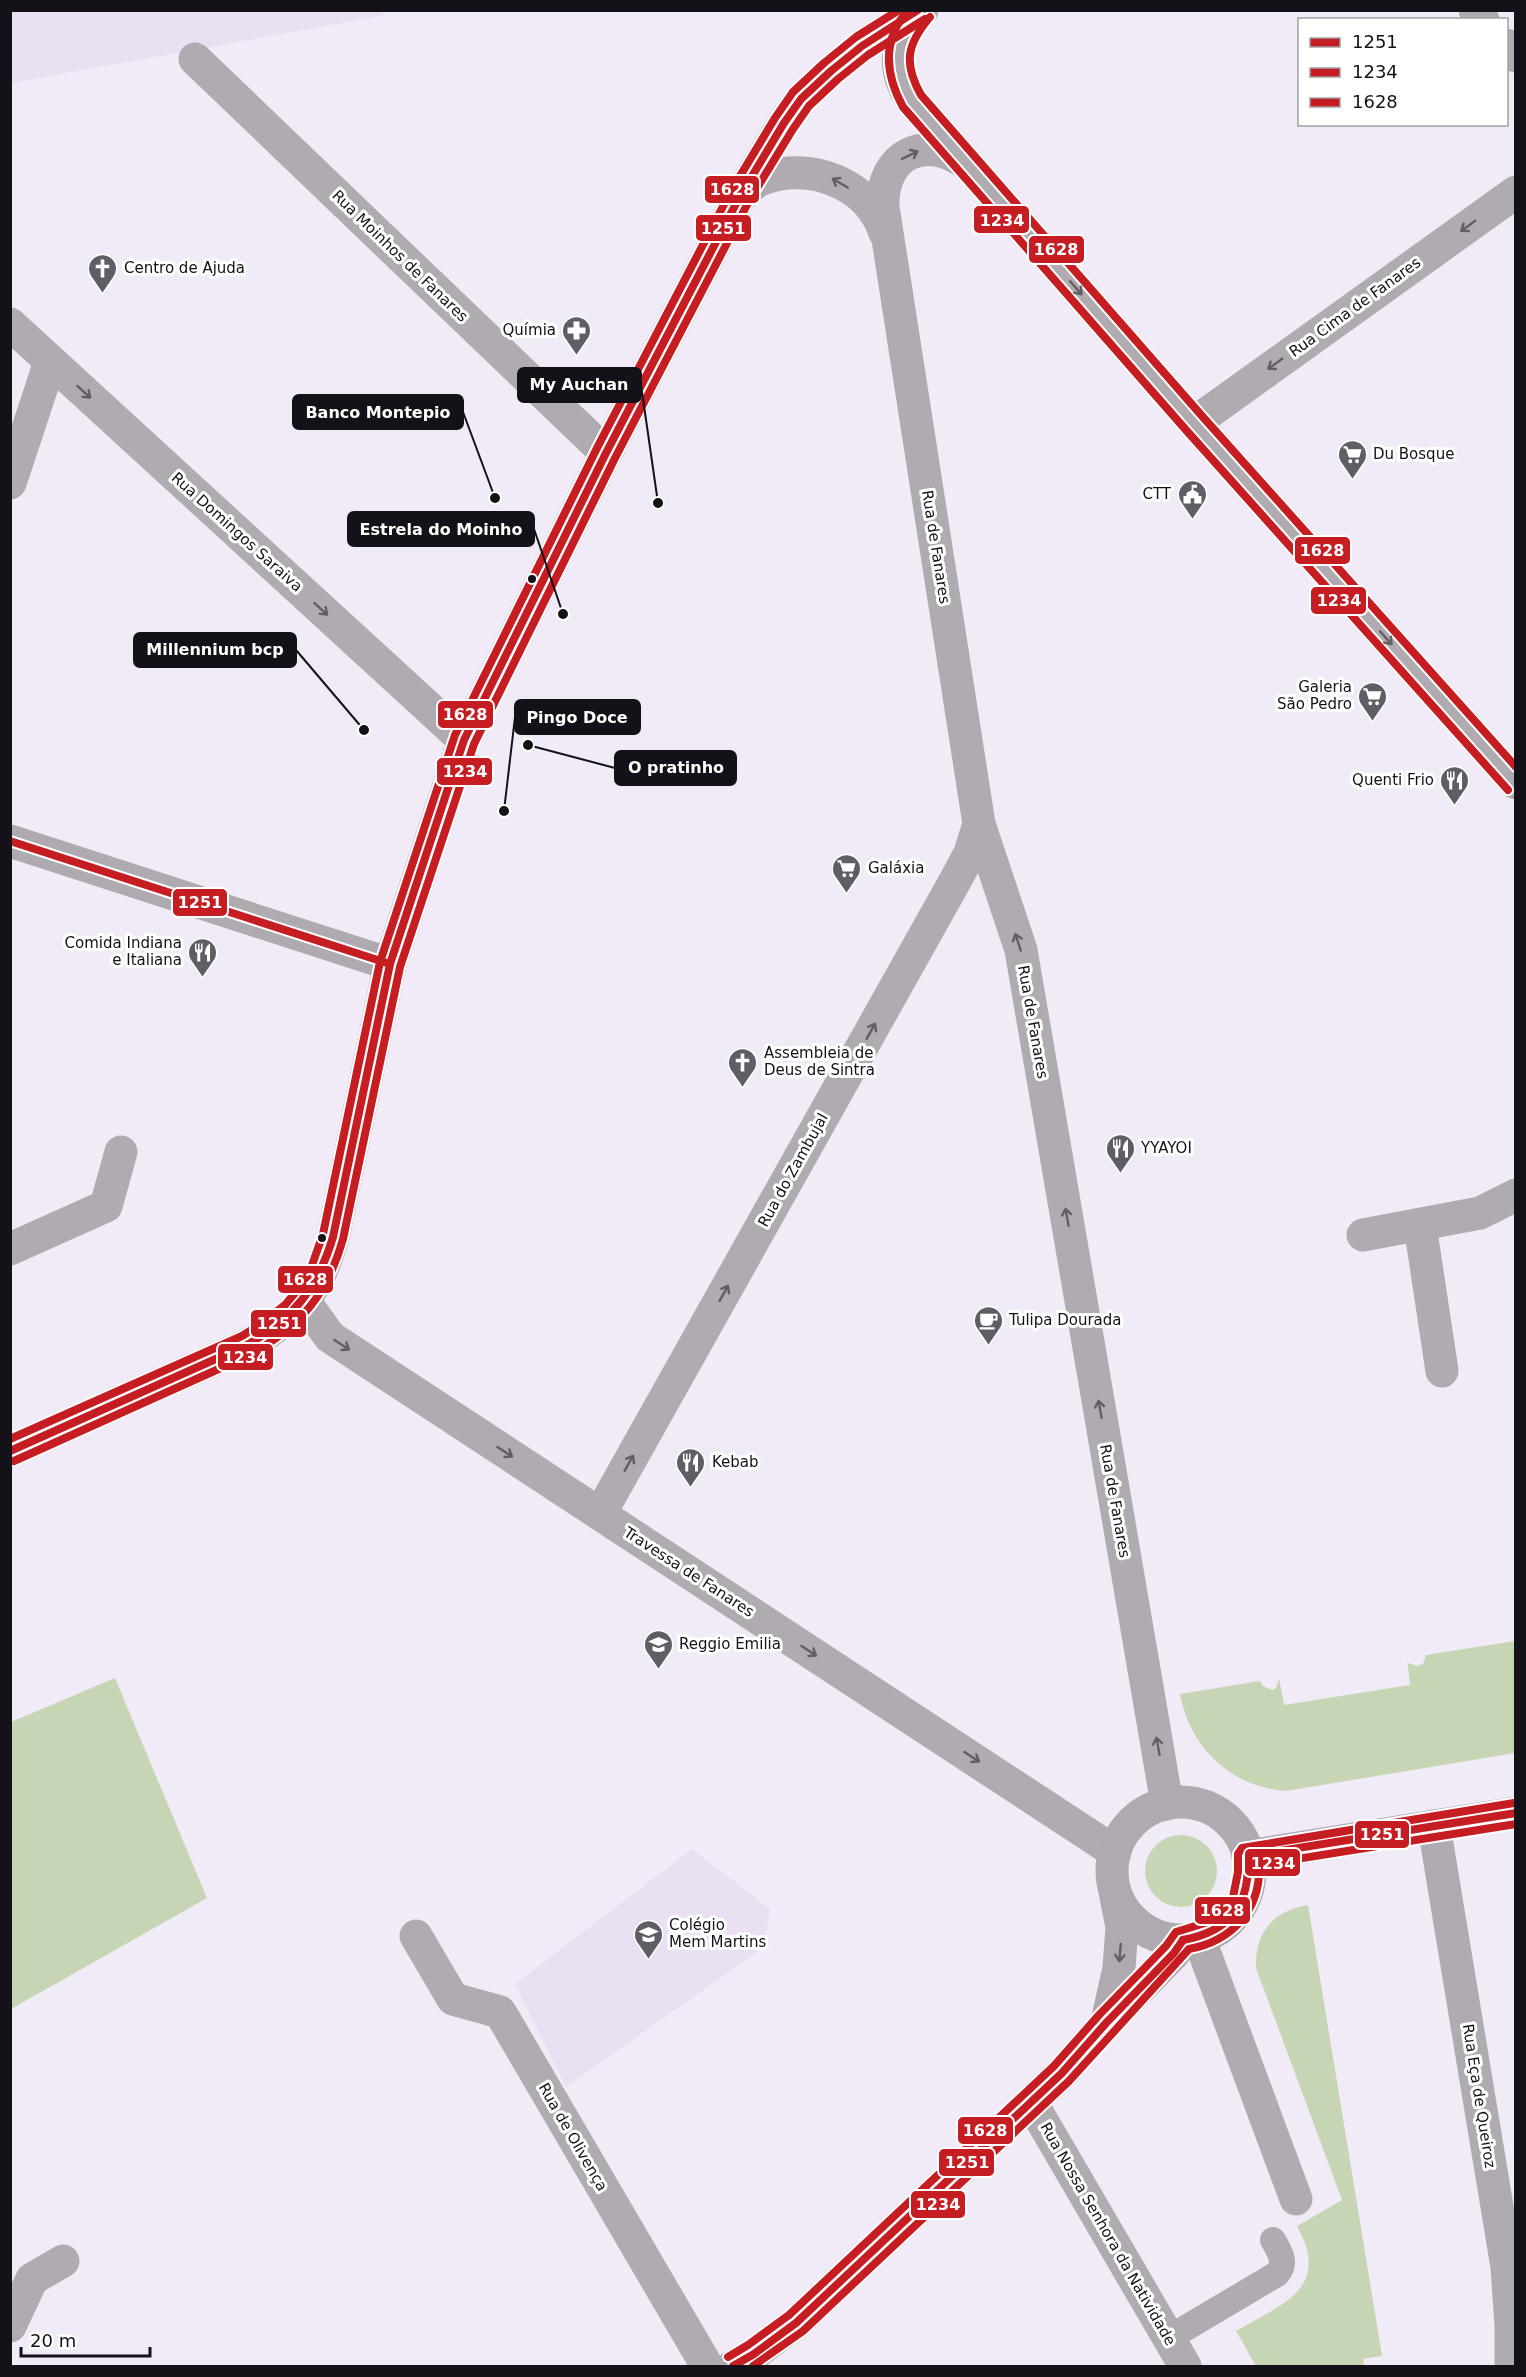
<svg xmlns="http://www.w3.org/2000/svg" width="1526" height="2377" viewBox="0 0 1526 2377" font-family="'DejaVu Sans',sans-serif">
<rect width="100%" height="100%" fill="#f0ebf6"/>
<!-- built -->
<g fill="#eae0f4">
<polygon points="383,10 384,15 359,20 11,83 11,11"/>
<polygon points="692,1849 770,1909 764,1947 566,2087 515,1984"/>
</g>
<!-- green -->
<g fill="#c6d6b5">
<path d="M 1515,1641 L 1515,1753 L 1286,1791 C 1231,1787 1190,1748 1180,1694 L 1260,1681 L 1263,1686 L 1272,1690 L 1276,1688 L 1279,1678 L 1284,1705 L 1410,1685 L 1407,1658 L 1408,1663 L 1417,1666 L 1423,1664 L 1426,1655 Z"/>
<polygon points="115,1678 207,1898 11,2009 11,1722"/>
<circle cx="1181" cy="1871" r="36"/>
<path d="M 1308,1905 L 1382,2356 L 1363,2359 L 1364,2366 L 1256,2366 L 1236,2331 C 1282,2304 1332,2289 1297,2226 L 1342,2200 L 1256,1968 C 1255,1932 1273,1911 1308,1905 Z"/>
</g>
<g fill="none" stroke-linecap="round" stroke-linejoin="round">
<!-- lane -->
<path stroke="#afabb0" stroke-width="26" d="M 1169,2338 L 1277,2274 C 1287,2263 1280,2252 1273,2240"/>
<!-- street -->
<g stroke="#afabb0" stroke-width="33">
<path d="M 922,10 C 894,39 891,68 912,101 L 1194,423 L 1516,783"/>
<polyline points="195,59 606,453"/>
<path d="M 968,165 C 927,132 881,154 883,207 L 979,824 L 1021,950 L 1167,1804"/>
<path d="M 740,196 C 746,190 754,182 762,179 C 809,161 869,183 885,233"/>
<polyline points="10,324 464,740"/>
<polyline points="1194,423 1516,192"/>
<polyline points="10,483 50,362"/>
<polyline points="1420,1225 1442,1371"/>
<polyline points="1363,1235 1480,1213 1516,1195"/>
<polyline points="10,1249 106,1206 121,1152"/>
<polyline points="304,1301 330,1337 1115,1852"/>
<polyline points="600,1514 955,881 970,853 979,824"/>
<polyline points="1434,1826 1507,2267 1511,2325 1511,2366"/>
<polyline points="416,1936 453,1999 500,2012 707,2366"/>
<polyline points="1199,1938 1296,2199"/>
<polyline points="1031,2102 1185,2366"/>
<polyline points="10,2326 32,2279 63,2261"/>
</g>
<!-- secondary -->
<g stroke="#aeaab0" stroke-width="33">
<polyline points="1475,10 1483,20"/>
<polyline points="1506,45 1516,56"/>
<polyline points="10,841 390,964"/>
<path d="M 10,1451 L 247,1345 C 296,1318 319,1290 333,1237 L 390,964 L 464,740 L 606,453 L 740,196 L 784,123 L 801,99 L 831,71 L 862,46 L 919,10"/>
<circle cx="1181" cy="1871" r="69"/>
<polyline points="1248,1856 1516,1813"/>
<polyline points="1107,2022 1119,1968 1122,1927 1116,1897"/>
<polyline points="733,2366 754,2354 796,2323 1062,2073 1107,2022 1174,1953 1183,1940"/>
</g>
<defs>
<g id="bus-1">
<polyline points="10,841 390,964"/>
<path d="M 10,1451 L 247,1345 C 294,1317 317,1290 333,1237 L 390,964 L 464,740 L 606,453 L 740,196 L 784,123 L 801,99 L 831,71 L 862,46 L 918,10"/>
<polyline points="1248,1856 1516,1813"/>
<path d="M 1183,1940 C 1231,1931 1250,1905 1248,1856"/>
<polyline points="733,2366 754,2354 796,2323 1062,2073 1107,2022 1174,1953 1183,1940"/>
</g>
<g id="bus-2">
<path d="M 908,10 C 882,40 885,74 903,107 L 1186,430 L 1508,790"/>
<path d="M 14,1461 L 252,1354 C 302,1324 327,1295 343,1239 L 400,967 L 474,744 L 615,458 L 749,201 L 793,129 L 809,106 L 838,79 L 868,55 L 925,19"/>
<path d="M 753,2366 L 803,2331 L 1069,2081 L 1189,1949 C 1232,1941 1261,1910 1259,1865 L 1516,1824"/>
</g>
<g id="bus-3">
<path d="M 930,17 C 907,44 903,63 921,95 L 1202,416 L 1516,767"/>
<polyline points="10,1439 242,1336 258,1326 285,1305 304,1282 311,1268 323,1234 380,962 455,735 597,448 731,191 775,118 793,92 824,63 856,37 899,10"/>
<polyline points="728,2357 748,2345 789,2315 1054,2066 1099,2015 1166,1946 1176,1932 1208,1922 1219,1915 1233,1897 1238,1872 1238,1854 1242,1848 1514,1803"/>
</g>
</defs>
<!-- bus-1 casing -->
<use href="#bus-1" stroke="#fff" stroke-width="12"/>
<!-- bus-2 casing -->
<use href="#bus-2" stroke="#fff" stroke-width="12"/>
<!-- bus-3 casing -->
<use href="#bus-3" stroke="#fff" stroke-width="12"/>
<!-- bus-1 -->
<use href="#bus-1" stroke="#c61d23" stroke-width="8"/>
<!-- bus-2 -->
<use href="#bus-2" stroke="#c61d23" stroke-width="8"/>
<!-- bus-3 -->
<use href="#bus-3" stroke="#c61d23" stroke-width="8"/>
</g>
<!-- one-way arrows -->
<defs><path id="oneway-shaft" d="M-6 0H5M1.5-3L5.5 0L1.5 3" fill="none" stroke-width="1.6" stroke-linecap="round" stroke-linejoin="round" transform="scale(1.5)"/></defs>
<g stroke="#625e64">
<use href="#oneway-shaft" transform="translate(910 155) rotate(-26)"/>
<use href="#oneway-shaft" transform="translate(840 183) rotate(-150)"/>
<use href="#oneway-shaft" transform="translate(1468 226) rotate(144)"/>
<use href="#oneway-shaft" transform="translate(1076 288) rotate(49)"/>
<use href="#oneway-shaft" transform="translate(1275 364) rotate(144)"/>
<use href="#oneway-shaft" transform="translate(84 392) rotate(42)"/>
<use href="#oneway-shaft" transform="translate(321 609) rotate(42)"/>
<use href="#oneway-shaft" transform="translate(1386 638) rotate(48)"/>
<use href="#oneway-shaft" transform="translate(1018 942) rotate(-108)"/>
<use href="#oneway-shaft" transform="translate(871 1031) rotate(-61)"/>
<use href="#oneway-shaft" transform="translate(1067 1217) rotate(-100)"/>
<use href="#oneway-shaft" transform="translate(724 1293) rotate(-61)"/>
<use href="#oneway-shaft" transform="translate(342 1345) rotate(33)"/>
<use href="#oneway-shaft" transform="translate(1100 1409) rotate(-100)"/>
<use href="#oneway-shaft" transform="translate(505 1452) rotate(33)"/>
<use href="#oneway-shaft" transform="translate(629 1463) rotate(-61)"/>
<use href="#oneway-shaft" transform="translate(809 1651) rotate(33)"/>
<use href="#oneway-shaft" transform="translate(1158 1746) rotate(-100)"/>
<use href="#oneway-shaft" transform="translate(972 1757) rotate(33)"/>
</g>
<use stroke="#615e64" href="#oneway-shaft" transform="translate(1120 1953) rotate(95)"/>
<!-- icons -->
<defs>
<symbol id="church-pin" viewBox="-11 -11 22 30"><path d="M0 17L-7.5 6A9.5 9.5 0 1 1 7.5 6Z" fill="#615d66" stroke="#fff"/><path d="M-1.2-6h2.4v3.5h3.3v2.4h-3.3V6h-2.4V-.1h-3.3v-2.4h3.3Z" fill="#fff"/></symbol>
<symbol id="pharmacy-pin" viewBox="-11 -11 22 30"><path d="M0 17L-7.5 6A9.5 9.5 0 1 1 7.5 6Z" fill="#615d66" stroke="#fff"/><path d="M-2-6h4v4h4v4h-4v4h-4v-4h-4v-4h4Z" fill="#fff"/></symbol>
<symbol id="supermarket-pin" viewBox="-11 -11 22 30"><path d="M0 17L-7.5 6A9.5 9.5 0 1 1 7.5 6Z" fill="#615d66" stroke="#fff"/><path d="M-6-5.5h2.5l.6 2H6L4.5 2H-2.5L-4.4-4H-6ZM-1.5 3.2a1.3 1.3 0 1 0 .1 0ZM3 3.2a1.3 1.3 0 1 0 .1 0Z" fill="#fff"/></symbol>
<symbol id="civic-pin" viewBox="-11 -11 22 30"><path d="M0 17L-7.5 6A9.5 9.5 0 1 1 7.5 6Z" fill="#615d66" stroke="#fff"/><path d="M-.6-6.5H3V-4.5H.6V-3L4-1V1h2V6H-6V1h2V-1L-.6-3ZM-1.2 2.5V6h2.4V2.5Z" fill="#fff"/></symbol>
<symbol id="restaurant-pin" viewBox="-11 -11 22 30"><path d="M0 17L-7.5 6A9.5 9.5 0 1 1 7.5 6Z" fill="#615d66" stroke="#fff"/><path d="M-5-6h1v4h1v-4h1v4h1v-4h1v5L-1.5 .5V6h-2V.5L-5-1ZM5-6V6H3V1.5H1.5Q1.5-4 5-6Z" fill="#fff"/></symbol>
<symbol id="cafe-pin" viewBox="-11 -11 22 30"><path d="M0 17L-7.5 6A9.5 9.5 0 1 1 7.5 6Z" fill="#615d66" stroke="#fff"/><path d="M-5.5-4.5H6V0H3Q3 3.5 0 3.5H-2.5Q-5.5 3.5-5.5 0ZM3-3.2v2h1.7v-2ZM-6 4.5H4V6H-6Z" fill="#fff"/></symbol>
<symbol id="school-pin" viewBox="-11 -11 22 30"><path d="M0 17L-7.5 6A9.5 9.5 0 1 1 7.5 6Z" fill="#615d66" stroke="#fff"/><path d="M0-5L7-2L0 1L-7-2ZM-4 1L0 2.5L4 1V4Q0 6-4 4Z" fill="#fff"/></symbol>
</defs>
<g fill-rule="evenodd">
<use href="#church-pin" x="86" y="252" width="33" height="45"/>
<use href="#pharmacy-pin" x="560" y="314" width="33" height="45"/>
<use href="#supermarket-pin" x="1336" y="438" width="33" height="45"/>
<use href="#civic-pin" x="1176" y="478" width="33" height="45"/>
<use href="#supermarket-pin" x="1356" y="680" width="33" height="45"/>
<use href="#restaurant-pin" x="1438" y="764" width="33" height="45"/>
<use href="#supermarket-pin" x="830" y="852" width="33" height="45"/>
<use href="#restaurant-pin" x="186" y="936" width="33" height="45"/>
<use href="#church-pin" x="726" y="1046" width="33" height="45"/>
<use href="#restaurant-pin" x="1104" y="1132" width="33" height="45"/>
<use href="#cafe-pin" x="972" y="1304" width="33" height="45"/>
<use href="#restaurant-pin" x="674" y="1446" width="33" height="45"/>
<use href="#school-pin" x="642" y="1628" width="33" height="45"/>
<use href="#school-pin" x="632" y="1918" width="33" height="45"/>
</g>
<!-- markers -->
<g fill="#141118" stroke="#fff" stroke-width="2">
<circle cx="532" cy="579" r="5"/>
<circle cx="322" cy="1238" r="5"/>
</g>
<g text-anchor="middle" stroke-width="6" stroke-linejoin="round" paint-order="stroke">
<!-- street labels -->
<g font-size="15" fill="#141118" stroke="#fff">
<text transform="translate(400 256) rotate(44)" y="5">Rua Moinhos de Fanares</text>
<text transform="translate(1355 307) rotate(-36)" y="5">Rua Cima de Fanares</text>
<text transform="translate(237 532) rotate(42)" y="5">Rua Domingos Saraiva</text>
<text transform="translate(936 547) rotate(81)" y="5">Rua de Fanares</text>
<text transform="translate(1033 1022) rotate(80)" y="5">Rua de Fanares</text>
<text transform="translate(793 1170) rotate(-61)" y="5">Rua do Zambujal</text>
<text transform="translate(1115 1501) rotate(80)" y="5">Rua de Fanares</text>
<text transform="translate(689 1572) rotate(33)" y="5">Travessa de Fanares</text>
<text transform="translate(1479 2096) rotate(81)" y="5">Rua Eça de Queiroz</text>
<text transform="translate(573 2137) rotate(60)" y="5">Rua de Olivença</text>
<text transform="translate(1108 2234) rotate(60)" y="5">Rua Nossa Senhora da Natividade</text>
</g>
<!-- poi labels -->
<g font-size="15" fill="#141118" stroke="#fff" text-anchor="start">
<text x="124" y="273">Centro de Ajuda</text>
<text x="556" y="335" text-anchor="end">Químia</text>
<text x="1373" y="459">Du Bosque</text>
<text x="1171" y="499" text-anchor="end">CTT</text>
<text x="1352" y="692" text-anchor="end">Galeria<tspan x="1352" dy="17">São Pedro</tspan></text>
<text x="1434" y="785" text-anchor="end">Quenti Frio</text>
<text x="868" y="873">Galáxia</text>
<text x="182" y="948" text-anchor="end">Comida Indiana<tspan x="182" dy="17">e Italiana</tspan></text>
<text x="764" y="1058">Assembleia de<tspan x="764" dy="17">Deus de Sintra</tspan></text>
<text x="1141" y="1153">YYAYOI</text>
<text x="1009" y="1325">Tulipa Dourada</text>
<text x="712" y="1467">Kebab</text>
<text x="679" y="1649">Reggio Emilia</text>
<text x="669" y="1930">Colégio<tspan x="669" dy="17">Mem Martins</tspan></text>
</g>
</g>
<!-- callouts -->
<path fill="none" stroke="#141118" stroke-width="2" d="M658 503L641 385M495 498L463 412M563 614L534 529M364 730L296 650M504 811L515 717M528 745L615 768"/>
<g fill="#141118" stroke="#fff" stroke-width="2">
<circle cx="658" cy="503" r="6"/>
<circle cx="495" cy="498" r="6"/>
<circle cx="563" cy="614" r="6"/>
<circle cx="364" cy="730" r="6"/>
<circle cx="504" cy="811" r="6"/>
<circle cx="528" cy="745" r="6"/>
</g>
<g fill="#141118" stroke="#141118" stroke-width="2">
<rect x="518" y="368" width="123" height="34" rx="6"/>
<rect x="293" y="395" width="170" height="34" rx="6"/>
<rect x="348" y="512" width="186" height="34" rx="6"/>
<rect x="134" y="633" width="162" height="34" rx="6"/>
<rect x="515" y="700" width="125" height="34" rx="6"/>
<rect x="615" y="751" width="121" height="34" rx="6"/>
</g>
<g font-size="16" text-anchor="middle" font-weight="bold" fill="#fff">
<text x="579" y="390">My Auchan</text>
<text x="378" y="418">Banco Montepio</text>
<text x="441" y="535">Estrela do Moinho</text>
<text x="215" y="655">Millennium bcp</text>
<text x="577" y="723">Pingo Doce</text>
<text x="676" y="773">O pratinho</text>
</g>
<g stroke="#fff" stroke-width="2">
<rect x="704" y="175" width="56" height="29" rx="6" fill="#c61d23"/>
<rect x="973" y="205" width="57" height="29" rx="6" fill="#c61d23"/>
<rect x="695" y="214" width="57" height="28" rx="6" fill="#c61d23"/>
<rect x="1028" y="235" width="57" height="29" rx="6" fill="#c61d23"/>
<rect x="1294" y="536" width="57" height="29" rx="6" fill="#c61d23"/>
<rect x="1310" y="586" width="57" height="29" rx="6" fill="#c61d23"/>
<rect x="437" y="700" width="57" height="29" rx="6" fill="#c61d23"/>
<rect x="436" y="757" width="57" height="29" rx="6" fill="#c61d23"/>
<rect x="172" y="888" width="56" height="29" rx="6" fill="#c61d23"/>
<rect x="277" y="1265" width="57" height="29" rx="6" fill="#c61d23"/>
<rect x="250" y="1309" width="57" height="29" rx="6" fill="#c61d23"/>
<rect x="217" y="1343" width="57" height="28" rx="6" fill="#c61d23"/>
<rect x="1354" y="1820" width="56" height="29" rx="6" fill="#c61d23"/>
<rect x="1244" y="1848" width="57" height="29" rx="6" fill="#c61d23"/>
<rect x="1194" y="1896" width="57" height="29" rx="6" fill="#c61d23"/>
<rect x="957" y="2116" width="57" height="29" rx="6" fill="#c61d23"/>
<rect x="938" y="2148" width="57" height="29" rx="6" fill="#c61d23"/>
<rect x="910" y="2190" width="56" height="29" rx="6" fill="#c61d23"/>
</g>
<g font-size="16" text-anchor="middle" font-weight="bold" fill="#fff">
<text x="732" y="195">1628</text>
<text x="1002" y="226">1234</text>
<text x="723" y="234">1251</text>
<text x="1056" y="255">1628</text>
<text x="1322" y="556">1628</text>
<text x="1339" y="606">1234</text>
<text x="465" y="720">1628</text>
<text x="465" y="777">1234</text>
<text x="200" y="908">1251</text>
<text x="305" y="1285">1628</text>
<text x="279" y="1329">1251</text>
<text x="245" y="1363">1234</text>
<text x="1382" y="1840">1251</text>
<text x="1273" y="1869">1234</text>
<text x="1222" y="1916">1628</text>
<text x="985" y="2136">1628</text>
<text x="967" y="2168">1251</text>
<text x="938" y="2210">1234</text>
</g>
<!-- border -->
<rect width="1526" height="2377" fill="none" stroke="#141118" stroke-width="24"/>
<!-- legend -->
<rect x="1298" y="18" width="210" height="108" fill="#ffffff" stroke="#a1a0a3" stroke-width="1.5"/>
<rect x="1310" y="38" width="30" height="9" fill="#c61d23" stroke="#a1a0a3" stroke-width="1.5"/>
<text x="1352" y="48" font-size="18" fill="#141118">1251</text>
<rect x="1310" y="68" width="30" height="9" fill="#c61d23" stroke="#a1a0a3" stroke-width="1.5"/>
<text x="1352" y="78" font-size="18" fill="#141118">1234</text>
<rect x="1310" y="98" width="30" height="9" fill="#c61d23" stroke="#a1a0a3" stroke-width="1.5"/>
<text x="1352" y="108" font-size="18" fill="#141118">1628</text>
<!-- scale -->
<path d="M21 2347v9h129v-9" fill="none" stroke="#141118" stroke-width="3"/>
<text x="30" y="2347" font-size="18" fill="#141118" stroke="#ffffff" stroke-width="4.5" paint-order="stroke">20 m</text>
</svg>
